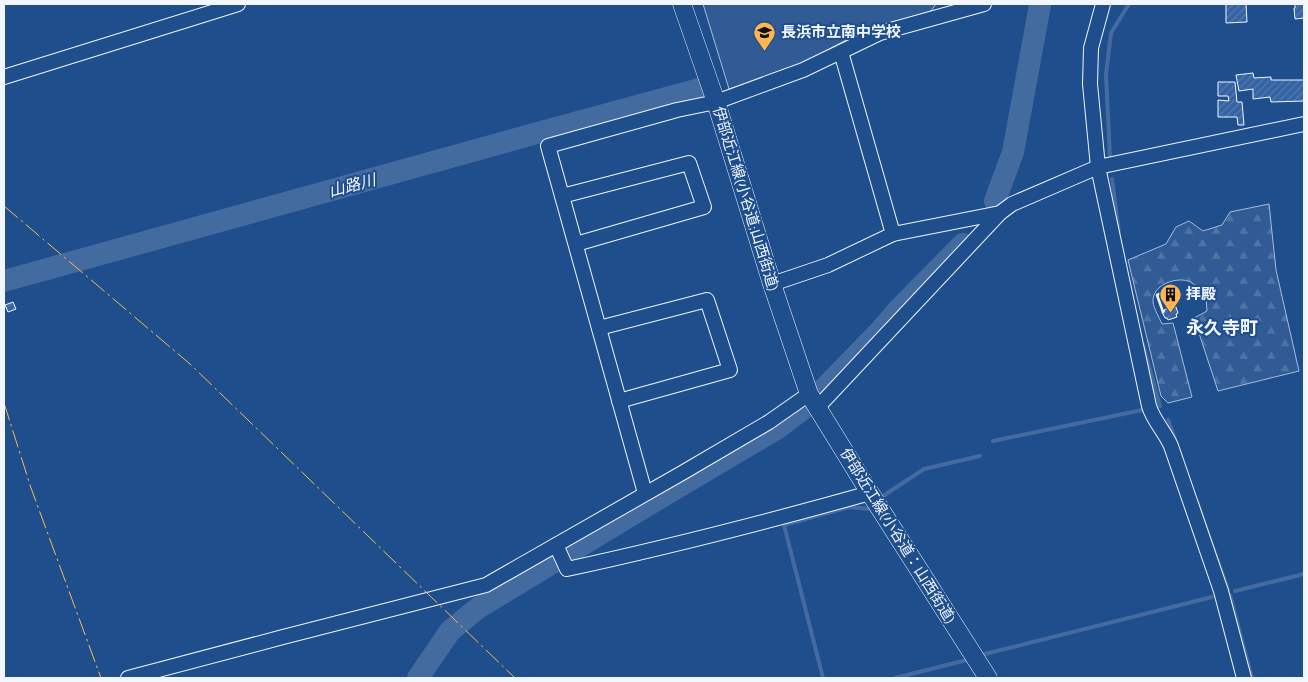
<svg xmlns="http://www.w3.org/2000/svg" width="1308" height="682" viewBox="0 0 1308 682" font-family="'Alegreya Sans','Noto Sans JP',sans-serif">
<defs>
<pattern id="forest-firs" width="22" height="20" patternUnits="userSpaceOnUse" patternTransform="scale(1.25)"><rect width="22" height="20" fill="#305b95"/><path d="M5 1l3.5 6h-7zM16 11l3.5 6h-7z" fill="#4e73a5"/></pattern>
<pattern id="building-hatch" width="6" height="6" patternUnits="userSpaceOnUse" patternTransform="scale(1.25)"><rect width="6" height="6" fill="#3563a3"/><path d="M-1 1l2-2M0 6l6-6M5 7l2-2" fill="none" stroke="#537ab1"/></pattern>
</defs>
<rect width="100%" height="100%" fill="#1f4e8c"/>
<!-- forest -->
<path fill="url(#forest-firs)" stroke="#a8bbd7" d="M 1269,204 L 1276,270 L 1299,371 L 1218,391 L 1194,318 L 1207,311 L 1206,297 C 1201,292 1195,283 1188,281 C 1175,277 1152,285 1153,302 C 1154,309 1159,317 1162,324 L 1173,323 L 1192,397 L 1168,403 L 1161,396 L 1128,260 L 1166,244 L 1176,227 L 1189,221 L 1203,231 L 1222,225 L 1230,212 Z"/>
<!-- garden -->
<polygon fill="#305b95" stroke="#a8bbd7" points="703,4 936,4 931,11 859,33 792,69 729,89"/>
<g fill="none" stroke-linecap="round" stroke-linejoin="round">
<!-- stream -->
<g stroke="#446ba0" stroke-width="4">
<polyline points="1110,158 1106,74 1111,33 1129,4"/>
<polyline points="1112,179 1119,232"/>
<polyline points="1143,344 1160,406 1154,408"/>
<polyline points="1168,420 1175,439"/>
<polyline points="993,441 1147,409"/>
<polyline points="881,499 886,494 924,469 980,456"/>
<polyline points="1197,502 1228,590"/>
<polyline points="1235,591 1304,574"/>
<polyline points="1230,595 1252,678"/>
<polyline points="985,654 1212,597"/>
<polyline points="823,678 784,525 849,507 870,509 872,507"/>
<polyline points="895,678 967,660"/>
</g>
<!-- river -->
<g stroke="#446ba0" stroke-width="22">
<polyline points="995,201 1013,152 1040,5"/>
<polyline points="4,281 530,135 699,89"/>
<polyline points="418,678 450,631 478,608 653,502 778,428 807,406 880,331 898,310 963,244"/>
</g>
</g>
<!-- building -->
<g fill="url(#building-hatch)" stroke="#f2f6ff">
<polygon points="1226,4 1246,4 1247,22 1226,23"/>
<polygon points="1295,4 1304,4 1304,18 1295,19 1294,8 1295,8"/>
<polygon points="1253,73 1254,78 1271,77 1271,80 1304,80 1304,101 1271,102 1270,97 1253,99 1253,89 1239,91 1236,75"/>
<polygon points="1218,82 1235,82 1237,102 1242,102 1244,125 1238,125 1237,117 1218,117 1218,100 1229,101 1228,96 1218,96"/>
<polygon points="13,302 16,309 8,312 5,305"/>
<polygon points="1173,306 1174,308 1176,307 1178,313 1176,314 1177,317 1168,320 1167,318 1165,318 1162,312 1165,311 1164,310"/>
</g>
<g fill="none" stroke-linecap="round" stroke-linejoin="round">
<defs>
<g id="minor">
<path d="M 1103,4 L 1091,48 L 1090,84 L 1098,167 L 1149,406 C 1153,420 1165,432 1171,446 L 1221,591 L 1244,678"/>
<polyline points="841,52 893,234"/>
<polyline points="4,77 238,4"/>
<polyline points="562,196 689,163 704,207 576,244"/>
<polyline points="772,284 828,265 893,234 1000,213 1012,204 1098,167 1304,124"/>
<polyline points="599,328 707,300 730,370 619,401"/>
<polyline points="817,408 1000,213"/>
<polyline points="645,493 548,146 677,110 716,102 803,70 880,33 984,4"/>
<path d="M 556,545 L 567,569 C 669,547 770,521 870,493"/>
<polyline points="128,678 283,637 486,585 682,473 769,422 809,394"/>
</g>
<polyline id="major" points="682,4 716,102 772,284 809,394 870,493 988,678"/>
</defs>
<!-- minor casing -->
<use href="#minor" stroke="#f2f6ff" stroke-width="16"/>
<!-- major casing -->
<use href="#major" stroke="#f2f6ff" stroke-width="19"/>
<!-- minor -->
<use href="#minor" stroke="#1f4e8c" stroke-width="14"/>
<!-- major -->
<use href="#major" stroke="#1f4e8c" stroke-width="18"/>
<!-- wall -->
<polyline stroke="#f2f6ff" stroke-width="2.5" points="1163,312 1157,295 1169,290 1175,307"/>
<!-- power -->
<g stroke="#ffb74d" stroke-width="1" stroke-dasharray="18 4 2.5 4" stroke-linecap="butt">
<polyline points="4,206 190,364 515,678"/>
<polyline points="4,403 31,488 101,678"/>
</g>
</g>
<!-- icons -->
<defs>
<symbol id="school-pin" viewBox="-11 -11 22 30"><path d="M0 17L-7.5 6A9.5 9.5 0 1 1 7.5 6Z" fill="#ffb74d" stroke="#1f4e8c"/><path d="M0-5L7-2L0 1L-7-2ZM-4 1L0 2.5L4 1V4Q0 6-4 4Z" fill="#111"/></symbol>
<symbol id="building-pin" viewBox="-11 -11 22 30"><path d="M0 17L-7.5 6A9.5 9.5 0 1 1 7.5 6Z" fill="#ffb74d" stroke="#1f4e8c"/><path d="M-4-6H4V6H1V3H-1V6H-4ZM-2.5-4.3h1.7v1.8h-1.7ZM.8-4.3h1.7v1.8H.8ZM-2.5-1h1.7V.8h-1.7ZM.8-1h1.7V.8H.8Z" fill="#111"/></symbol>
</defs>
<g fill-rule="evenodd">
<use href="#school-pin" x="752" y="20" width="25" height="34"/>
<use href="#building-pin" x="1158" y="282" width="25" height="34"/>
</g>
<g text-anchor="middle" stroke-width="4" stroke-linejoin="round" paint-order="stroke">
<!-- poi labels -->
<g font-size="15" font-weight="bold" fill="#f2f6ff" stroke="#1f4e8c" text-anchor="start">
<text x="781" y="37">長浜市立南中学校</text>
<text x="1186" y="299">拝殿</text>
</g>
<!-- street labels -->
<g font-size="15" fill="#f2f6ff" stroke="#1f4e8c">
<text transform="translate(746 199) rotate(73)" y="5">伊部近江線(小谷道;山西街道)</text>
<text transform="translate(898 536) rotate(58)" y="5">伊部近江線(小谷道：山西街道)</text>
</g>
<!-- water labels -->
<g font-size="16" font-style="italic" fill="#f2f6ff" stroke="#1f4e8c">
<text transform="translate(352 185) rotate(-15)" y="6">山路川</text>
</g>
<!-- quarter labels -->
<g font-size="18" font-weight="bold" fill="#f2f6ff" stroke="#1f4e8c">
<text x="1222" y="334">永久寺町</text>
</g>
</g>
<!-- border -->
<rect width="1308" height="682" fill="none" stroke="#f2f6ff" stroke-width="10"/>
</svg>
